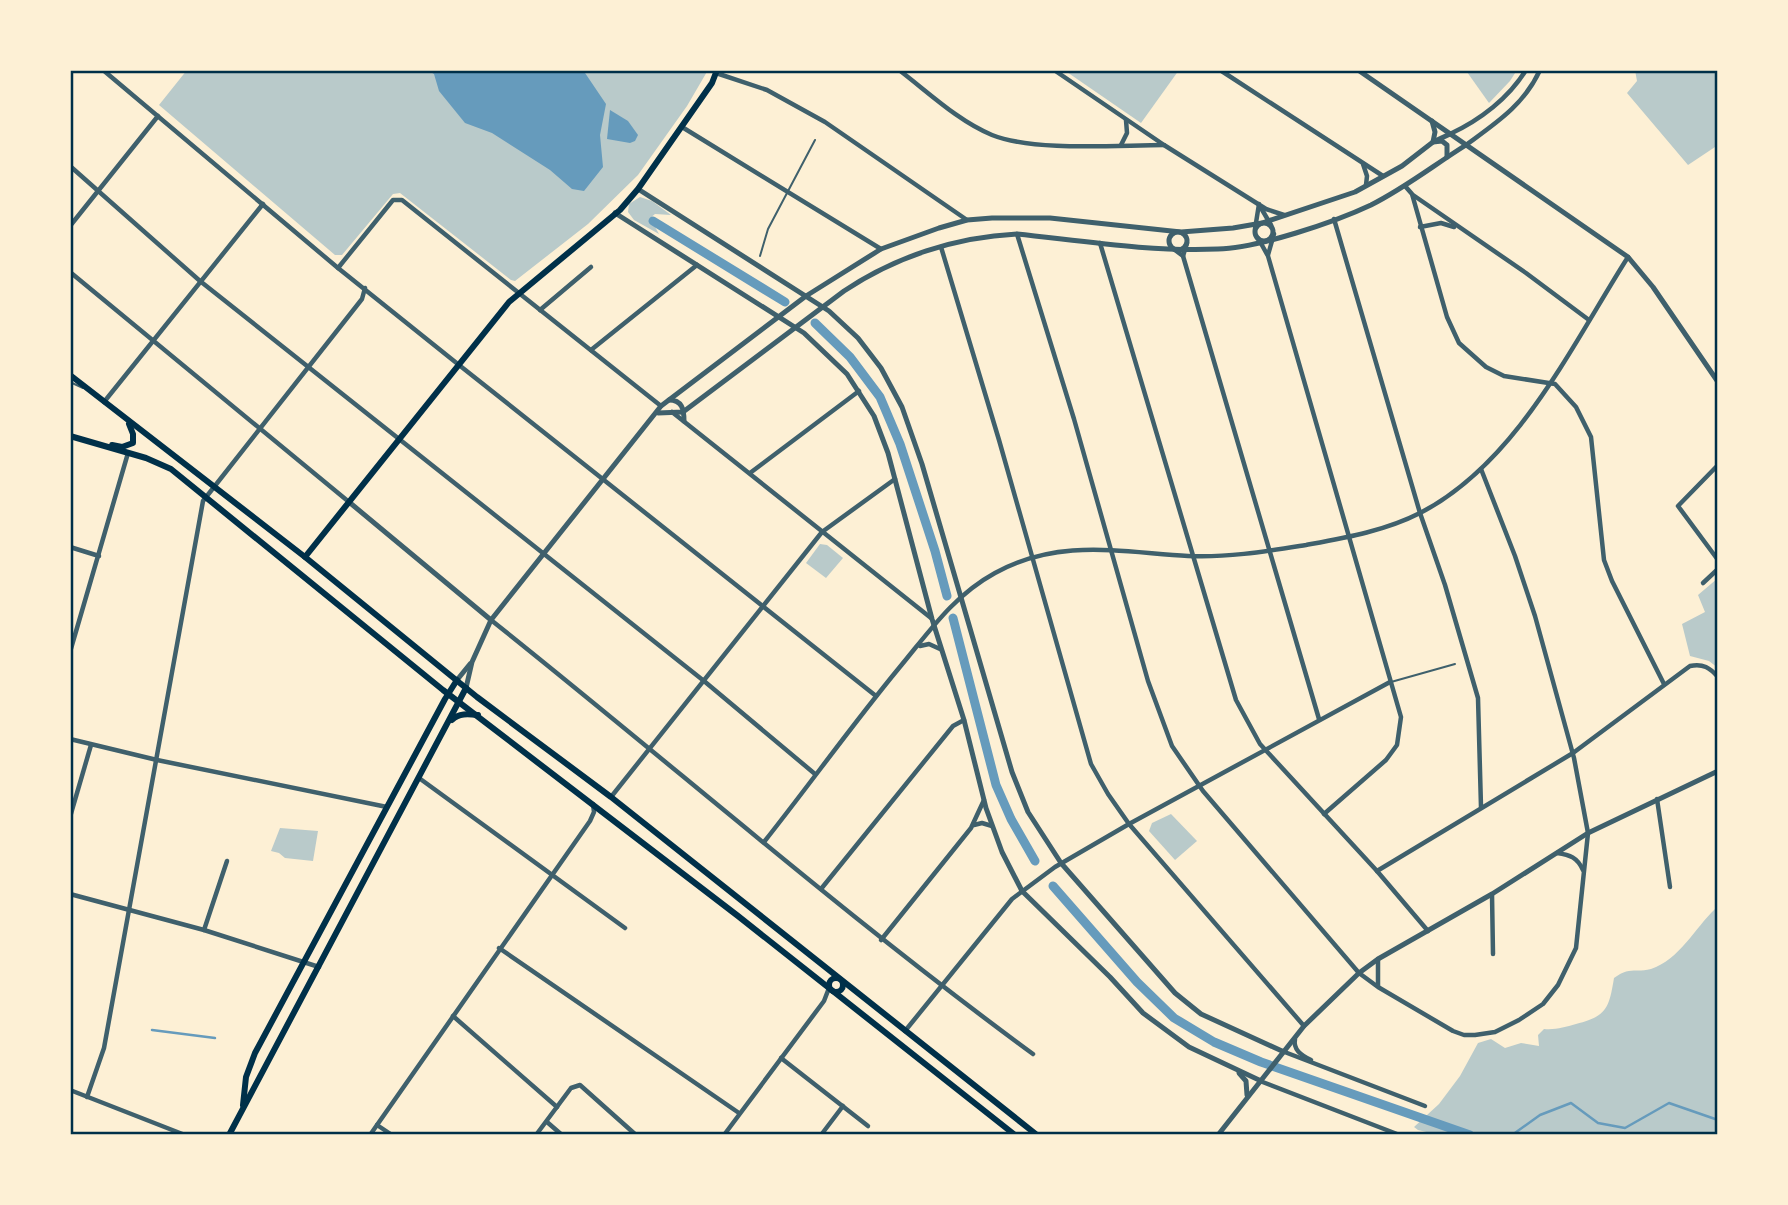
<svg xmlns="http://www.w3.org/2000/svg" width="1788" height="1205" viewBox="0 0 1788 1205" font-family="'IBM Plex Sans',sans-serif">
<rect width="100%" height="100%" fill="#fdf0d5"/>
<!-- green -->
<g fill="#b9caca">
<polygon points="187,70 708,70 687,106 638,175 588,224 515,281 511,280 400,193 393,194 342,255 335,255 159,105"/>
<polygon points="1064,70 1179,70 1141,123"/>
<polygon points="1469,70 1517,70 1510,81 1489,103 1467,72"/>
<polygon points="1635,70 1718,70 1718,145 1688,165 1627,93 1637,81"/>
<polygon points="640,197 652,201 671,215 655,214 650,218 659,234 634,220 628,212 629,204"/>
<polygon points="820,544 827,545 843,558 826,578 806,563"/>
<polygon points="1718,578 1718,668 1709,661 1690,656 1682,624 1705,612 1698,595"/>
<polygon points="1171,814 1197,841 1175,860 1149,831 1152,823"/>
<polygon points="280,828 318,831 313,861 285,858 279,853 271,851"/>
<path d="M 1715,909 L 1718,911 L 1718,1135 L 1439,1135 L 1418,1130 L 1414,1127 L 1439,1104 L 1460,1076 L 1478,1043 L 1491,1039 L 1505,1048 L 1521,1043 L 1539,1046 L 1538,1035 L 1544,1029 C 1556,1030 1565,1027 1576,1024 C 1607,1016 1609,1008 1614,978 C 1630,966 1636,973 1651,969 C 1679,960 1695,928 1715,909 Z"/>
</g>
<!-- water -->
<g fill="#669bbc">
<polygon points="427,70 583,70 606,104 600,135 603,167 584,191 572,189 550,170 492,133 465,123 439,91 434,74"/>
<polygon points="610,110 628,121 638,135 635,141 630,143 607,139"/>
</g>
<g fill="none" stroke-linecap="round" stroke-linejoin="round">
<!-- stream -->
<g stroke="#669bbc" stroke-width="2.5">
<polyline points="152,1030 215,1038"/>
<polyline points="1512,1135 1540,1115 1571,1103 1598,1123 1625,1128 1669,1103 1718,1120"/>
</g>
<!-- canal -->
<g stroke="#669bbc" stroke-width="9">
<polyline points="653,221 785,302"/>
<polyline points="815,323 850,357 880,397 900,444 935,551 947,596"/>
<polyline points="953,618 996,785 1011,819 1035,861"/>
<polyline points="1053,886 1137,982 1174,1018 1214,1042 1261,1062 1470,1135"/>
</g>
<!-- service -->
<g stroke="#3f606c" stroke-width="2">
<polyline points="760,256 768,229 815,140"/>
<polyline points="70,382 83,388"/>
<polyline points="1391,682 1455,664"/>
</g>
<!-- minor -->
<g stroke="#3f606c" stroke-width="4.5">
<polyline points="103,70 338,268 459,365 876,696"/>
<path d="M 899,70 C 928,92 958,121 992,135 C 1035,152 1117,145 1164,145"/>
<polyline points="1054,70 1164,145 1266,209 1284,215"/>
<polyline points="1220,70 1383,176"/>
<polyline points="716,73 767,90 825,122 967,220"/>
<polyline points="682,127 881,249"/>
<path d="M 1450,134 C 1480,120 1509,98 1526,70"/>
<polyline points="1121,145 1127,133 1126,120"/>
<path d="M 1466,145 C 1496,123 1524,105 1540,70"/>
<polyline points="1363,164 1367,176 1366,185"/>
<polyline points="70,166 200,281 704,681 815,774"/>
<polyline points="1405,186 1412,194 1447,317 1459,343 1486,367 1504,376 1555,384 1576,407 1591,437 1604,560 1612,581 1664,684"/>
<polyline points="1413,195 1526,273 1589,320"/>
<polyline points="1261,208 1271,225"/>
<polyline points="1334,219 1420,513 1445,585 1478,698 1481,807"/>
<polyline points="70,226 158,116"/>
<polyline points="1420,227 1441,223 1454,227"/>
<polyline points="1255,229 1259,204"/>
<polyline points="1017,234 1074,419 1148,681 1172,746 1203,791 1359,973 1378,987 1453,1031 1464,1035 1475,1035 1495,1032 1519,1020 1543,1004 1558,985 1576,948 1588,833 1574,758 1535,616 1515,556 1481,469"/>
<polyline points="1258,238 1268,256 1401,717 1397,745 1386,760 1324,814"/>
<polyline points="1100,243 1236,700 1260,744 1377,871 1428,931"/>
<polyline points="941,247 999,440 1091,764 1108,794 1129,824 1304,1026"/>
<polyline points="1175,250 1183,256 1319,719"/>
<polyline points="1268,255 1274,234"/>
<polyline points="1183,256 1187,243"/>
<polyline points="338,268 393,200 402,200 661,406"/>
<polyline points="70,272 349,502"/>
<polyline points="540,310 591,267"/>
<polyline points="591,350 697,265"/>
<polyline points="104,402 263,204"/>
<polyline points="672,412 931,618"/>
<polyline points="1718,465 1678,506 1718,560"/>
<polyline points="750,473 859,391"/>
<polyline points="70,547 99,556"/>
<polyline points="1703,583 1718,569"/>
<path d="M 491,620 C 672,764 846,917 1033,1054"/>
<polyline points="920,646 929,644 940,649"/>
<polyline points="70,652 128,453"/>
<polyline points="70,739 157,760 387,807"/>
<polyline points="419,778 625,928"/>
<polyline points="611,797 822,532 895,479"/>
<polyline points="1657,799 1670,887"/>
<polyline points="70,817 91,745"/>
<polyline points="974,825 982,823 992,826"/>
<path d="M 764,842 C 810,784 852,725 899,668 C 929,632 953,596 995,573 C 1059,538 1119,552 1188,556 C 1227,558 1268,551 1306,545 C 1344,538 1385,531 1420,513 C 1517,463 1572,345 1628,257"/>
<path d="M 1557,853 C 1570,855 1577,857 1583,870"/>
<path d="M 1377,871 L 1573,753 L 1690,666 C 1703,663 1710,668 1718,677"/>
<polyline points="821,889 953,726 964,720"/>
<polyline points="70,894 204,930 319,967"/>
<polyline points="1492,894 1493,954"/>
<polyline points="204,930 227,861"/>
<polyline points="881,940 971,828 984,800"/>
<polyline points="499,948 739,1113"/>
<polyline points="1378,986 1378,959"/>
<polyline points="453,1016 557,1107"/>
<polyline points="905,1031 1012,899 1055,867 1129,824 1390,682"/>
<path d="M 1295,1039 C 1293,1050 1301,1055 1311,1060"/>
<polyline points="1282,1051 1425,1106"/>
<polyline points="781,1058 868,1126"/>
<polyline points="1260,1081 1397,1134"/>
<polyline points="70,1090 185,1135"/>
<polyline points="87,1097 104,1048 203,501 362,299 365,288"/>
<polyline points="547,1122 562,1135"/>
<polyline points="377,1125 392,1135"/>
<polyline points="370,1135 590,821 594,812 593,804"/>
<polyline points="536,1135 571,1088 580,1085 636,1135"/>
<polyline points="724,1135 824,1001 829,988"/>
<polyline points="821,1135 843,1106"/>
</g>
<!-- tertiary -->
<g stroke="#3f606c" stroke-width="5">
<polyline points="1358,70 1628,257 1653,287 1718,382"/>
<polyline points="1432,121 1435,132 1433,142 1442,141 1447,145 1447,157"/>
<polyline points="638,189 829,311 858,338 881,368 902,407 922,464 1012,772 1028,812 1061,863 1175,993 1201,1014 1282,1051"/>
<polyline points="615,213 804,333 847,374 874,416 888,453 932,619 964,720 986,808 1002,852 1022,891 1110,977 1143,1013 1189,1047 1259,1080"/>
<circle cx="1264" cy="232" r="9"/>
<circle cx="1178" cy="241" r="9"/>
<path d="M 669,400 C 682,400 684,409 684,421"/>
<path d="M 658,413 L 683,412 L 844,291 C 895,257 955,237 1017,234 C 1083,241 1151,252 1218,249 C 1258,248 1335,222 1371,205 C 1405,188 1434,165 1466,145"/>
<polyline points="349,502 491,620"/>
<polyline points="457,680 470,664"/>
<polyline points="466,688 472,662 491,620 661,406 806,296 881,249 939,228 967,220 992,218 1050,218 1181,232 1233,228 1262,223 1355,192 1402,166 1433,142 1450,134"/>
<polyline points="1239,1073 1246,1081 1247,1095"/>
<polyline points="1218,1135 1304,1026 1359,973 1378,959 1492,894 1588,833 1718,771"/>
</g>
<!-- secondary -->
<g stroke="#003049" stroke-width="6">
<polyline points="70,375 305,557 477,697 611,797 1037,1135"/>
<polyline points="70,436 146,458 171,469 443,690 738,916 1015,1135"/>
<polyline points="112,445 122,447 133,443 133,434 129,424"/>
<polyline points="305,557 509,302 620,210 638,189 712,83 717,70"/>
<path d="M 452,720 C 459,713 468,714 478,715"/>
<circle cx="836" cy="985" r="7"/>
<polyline points="243,1105 246,1077 255,1053 445,699 457,680"/>
<polyline points="229,1135 466,688"/>
</g>
</g>
<!-- border -->
<rect width="1788" height="1205" fill="none" stroke="#fdf0d5" stroke-width="144"/>
<rect x="72" y="72" width="1644" height="1061" fill="none" stroke="#003049" stroke-width="2.5"/>
</svg>
